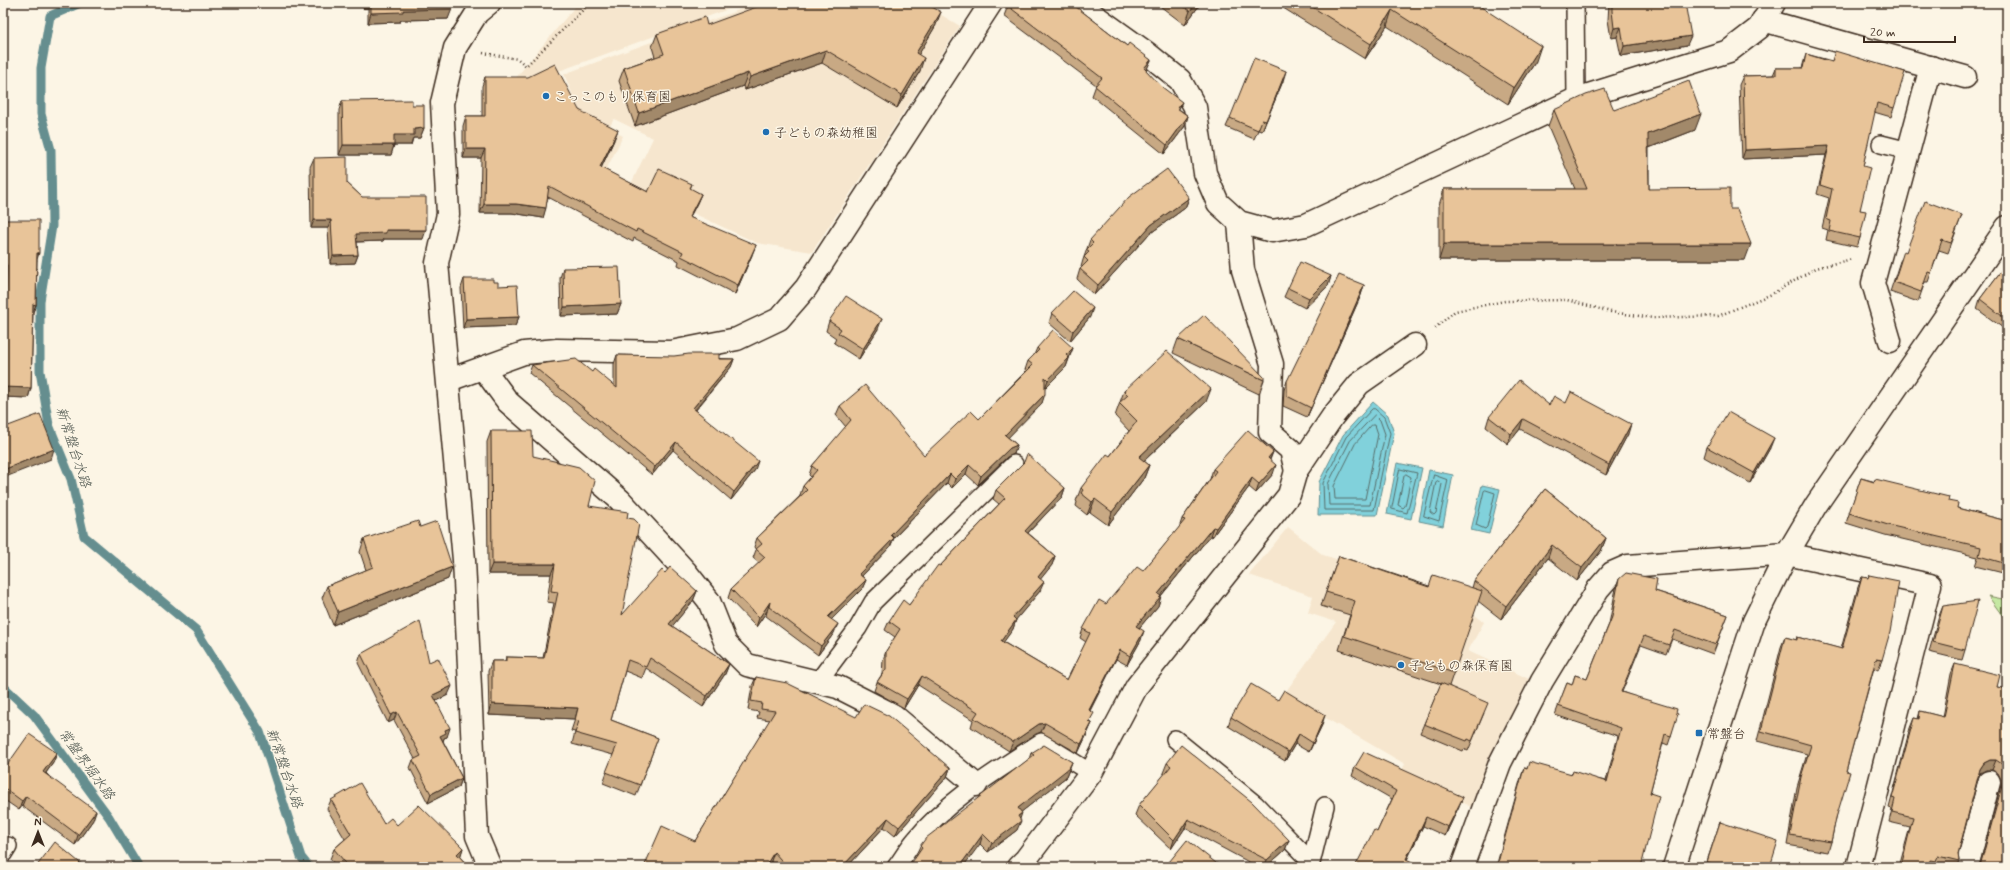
<svg xmlns="http://www.w3.org/2000/svg" width="2010" height="870" viewBox="0 0 2010 870" font-family="Mynerve,'Klee One',sans-serif">
<rect width="100%" height="100%" fill="#fcf5e5"/>
<filter id="ink" filterUnits="userSpaceOnUse"><feTurbulence type="fractalNoise" baseFrequency=".025" numOctaves="2"/><feDisplacementMap in="SourceGraphic" scale="8" xChannelSelector="R" yChannelSelector="G"/><feConvolveMatrix kernelMatrix="1 2 1 2 8 2 1 2 1" color-interpolation-filters="sRGB"/></filter>
<g filter="url(#ink)">
<!-- built -->
<g fill="#f6e6ce">
<polygon points="578,3 745,3 559,71 577,112 623,136 604,174 514,80"/>
<polygon points="758,3 921,3 960,26 812,252 757,243 631,184 653,138 614,119 610,126 579,110 564,74"/>
<polygon points="1288,527 1323,555 1448,594 1484,622 1468,651 1529,679 1488,760 1473,808 1401,772 1405,764 1284,694 1336,622 1308,613 1313,596 1249,575"/>
</g>
<!-- green -->
<polygon fill="#c5e8a2" stroke="#808960" points="1988,596 2007,600 2007,622"/>
<!-- water -->
<g fill="#81d1db" stroke="#658e8f">
<polygon points="1373,402 1388,415 1394,433 1377,515 1318,515 1319,482 1343,435"/>
<polygon points="1397,463 1422,468 1411,519 1387,514"/>
<polygon points="1429,470 1453,475 1443,526 1419,521"/>
<polygon points="1482,485 1500,489 1489,534 1471,530"/>
</g>
<g fill="none" stroke-linecap="round" stroke-linejoin="round">
<!-- shore -->
<g stroke="#576d6a" stroke-width="1">
<polygon points="1375,409 1384,417 1390,433 1374,510 1324,510 1323,483 1346,437 1372,409"/>
<polygon points="1375,415 1380,420 1385,434 1370,505 1329,505 1328,484 1350,441"/>
<polygon points="1372,425 1375,425 1378,434 1365,499 1335,499 1334,486 1355,444"/>
<polygon points="1400,469 1417,473 1407,513 1392,509"/>
<polygon points="1406,474 1411,477 1405,506 1403,508 1398,505 1404,476"/>
<polygon points="1434,475 1448,480 1439,521 1424,516"/>
<polygon points="1438,481 1442,484 1436,513 1434,515 1430,512 1436,482"/>
<polygon points="1486,490 1495,493 1487,527 1485,529 1476,525 1484,491"/>
</g>
<!-- stream -->
<g stroke="#658e8f" stroke-width="9">
<polyline points="80,3 50,16 41,68 41,114 51,150 52,226 40,301 40,371 49,425 71,479 84,536 196,630 260,732 301,857 309,867"/>
<polyline points="3,686 34,715 109,817 139,867"/>
</g>
<defs>
<g id="service">
<polyline points="1575,3 1576,99"/>
<polyline points="1881,144 1909,151"/>
<polyline points="817,683 858,628 873,602 1014,464"/>
<polyline points="1175,739 1255,804 1310,861"/>
<polyline points="3,854 8,846"/>
<path d="M 896,867 C 903,858 908,848 916,839 C 950,798 997,771 1041,742 L 1091,773"/>
<polyline points="1310,867 1325,806"/>
</g>
<g id="minor">
<polyline points="489,3 477,13 455,48 442,103 448,214 437,263 464,560 477,836 490,867"/>
<polyline points="1077,3 1148,54 1180,80 1195,107 1205,173 1218,203 1239,222 1272,231 1306,225 1576,99 1729,51 1759,28 1774,3"/>
<polyline points="1763,20 1965,77"/>
<polyline points="1239,222 1243,270 1272,364 1270,432 1291,450 1296,471"/>
<polyline points="1890,341 1873,283 1931,67"/>
<polyline points="483,368 508,402 620,500 686,572 709,601 726,644 747,665 838,687 893,715 976,785"/>
<polyline points="449,380 524,353 557,350 671,352 737,339 779,319 806,288 991,3"/>
<polyline points="1018,867 1026,859 1091,773 1137,686 1289,495 1296,471 1333,416 1359,384 1415,345"/>
<polyline points="1462,867 1500,763 1542,681 1598,589 1612,573 1628,566 1787,554 1930,585 1858,867"/>
<polyline points="1967,867 1989,782"/>
</g>
<polyline id="tertiary" points="1674,867 1754,621 1787,554 1816,505 2007,227"/>
</defs>
<!-- service casing -->
<use href="#service" stroke="#3b2a1e" stroke-width="20"/>
<!-- minor casing -->
<use href="#minor" stroke="#3b2a1e" stroke-width="25"/>
<!-- tertiary casing -->
<use href="#tertiary" stroke="#3b2a1e" stroke-width="25"/>
<!-- path -->
<g stroke="#3b2a1e" stroke-width="2.5" stroke-dasharray="1 3" stroke-linecap="butt">
<polyline points="483,53 518,59 526,66 590,3"/>
<polyline points="3,138 5,221"/>
<polyline points="1435,328 1455,311 1505,301 1567,300 1611,312 1653,318 1718,316 1772,294 1816,268 1852,259"/>
</g>
<!-- service -->
<use href="#service" stroke="#fcf5e5" stroke-width="17"/>
<!-- minor -->
<use href="#minor" stroke="#fcf5e5" stroke-width="22"/>
<!-- tertiary -->
<use href="#tertiary" stroke="#fcf5e5" stroke-width="22"/>
</g>
<!-- wall -->
<g fill="#c8a984" stroke="#3b2a1e">
<polygon points="363,3 452,3 448,19 401,20 400,22 368,23 368,8 363,8"/>
<polygon points="1009,3 1071,3 1127,46 1151,60 1146,70 1179,109 1188,116 1185,126 1164,154 1092,96 1096,85 1004,16"/>
<polygon points="1156,3 1201,3 1185,25"/>
<polygon points="1281,3 1475,3 1536,61 1508,104 1387,26 1365,59 1280,6"/>
<polygon points="1609,3 1685,3 1687,45 1621,56 1617,37 1611,38 1608,20"/>
<polygon points="707,25 936,25 918,55 920,71 897,108 822,63 745,90 743,86 635,126 619,81 624,68 655,57 652,47 657,34"/>
<polygon points="1835,51 1894,108 1891,117 1874,112 1863,166 1860,210 1860,238 1857,247 1826,240 1828,230 1822,228 1829,198 1817,194 1826,155 1742,159 1739,85 1743,76 1773,75 1776,68 1802,68 1806,54 1832,61"/>
<polygon points="485,77 579,110 614,140 601,168 648,192 692,184 690,189 701,194 697,203 690,217 752,255 735,294 678,265 679,261 634,238 633,242 548,197 543,218 512,213 480,213 481,158 463,158 463,126 466,116 482,116 482,86"/>
<polygon points="1283,81 1262,131 1258,130 1254,139 1226,127 1230,118"/>
<polygon points="342,101 412,105 424,128 420,138 413,138 411,145 394,145 391,155 339,155 339,110"/>
<polygon points="1554,110 1614,110 1695,130 1649,148 1649,189 1730,209 1745,260 1439,260 1439,205 1444,189 1575,189 1548,126"/>
<polygon points="314,158 347,183 362,197 423,239 384,239 383,241 357,242 358,255 355,263 330,264 328,228 311,228 310,167"/>
<polygon points="1189,198 1185,208 1148,235 1094,295 1077,279 1080,269 1082,268 1081,267 1083,260 1090,240"/>
<polygon points="1962,215 1948,253 1939,250 1928,282 1925,282 1918,302 1890,292 1900,261 1906,252"/>
<polygon points="3,220 37,260 36,305 33,312 31,388 28,398 3,397 3,296 4,275 3,274"/>
<polygon points="2007,263 2007,323 2003,328 1977,309 1980,299"/>
<polygon points="563,268 621,304 617,314 561,316 560,278"/>
<polygon points="1331,276 1328,286 1305,308 1284,297 1288,288"/>
<polygon points="464,279 498,286 519,317 515,326 463,328 461,288"/>
<polygon points="1364,285 1361,295 1307,417 1283,406 1284,390 1287,381"/>
<polygon points="1052,313 1090,317 1070,341 1049,323"/>
<polygon points="829,321 878,329 859,359 834,343 836,338 826,331"/>
<polygon points="1178,339 1264,380 1259,394 1173,353"/>
<polygon points="1037,348 1073,348 1066,367 1045,388 1042,403 1008,437 1017,445 1014,454 1007,457 978,485 966,474 952,488 947,483 894,538 890,547 862,576 866,580 862,589 831,619 834,633 818,655 766,616 767,611 756,627 728,598 731,589 759,563 753,558 756,550 754,547 757,538 800,496 800,495 803,486 811,477 809,475 812,466 846,427 836,415 840,406 924,455 979,419 1026,371 1025,370 1028,361 1034,355"/>
<polygon points="617,355 734,359 731,367 696,410 755,470 731,500 673,450 652,475 529,373 532,365 592,372 614,385 614,364"/>
<polygon points="1124,391 1206,402 1144,461 1149,465 1144,478 1108,525 1090,512 1087,515 1076,506 1077,502 1076,501 1081,488 1110,456 1129,431 1115,416"/>
<polygon points="1566,403 1628,434 1606,475 1520,429 1508,444 1486,427 1489,417 1549,405"/>
<polygon points="491,431 533,456 589,506 627,518 622,615 665,573 697,591 693,601 672,626 729,664 725,674 703,707 646,668 642,678 625,671 611,720 658,738 636,796 603,783 613,755 572,744 575,732 571,731 575,719 489,715 488,671 492,661 505,661 506,657 543,658 554,603 547,602 551,574 488,574 487,442"/>
<polygon points="1707,447 1770,448 1750,483 1704,457"/>
<polygon points="1273,452 1270,460 1273,474 1256,493 1249,487 1212,537 1210,536 1161,596 1158,606 1139,628 1141,640 1127,665 1116,659 1090,711 1090,722 1092,723 1088,732 1078,753 1041,732 1036,734 1009,751 971,727 973,720 918,685 904,708 874,691 877,682 882,674 883,660 886,651 895,637 885,630 889,621 909,605 940,566 999,504 993,499 996,490 1065,488 1062,497 1028,533 1055,556 1052,565 1040,579 1040,591 1016,619 1013,629 1003,642 1067,680 1086,642 1080,638 1083,629 1106,604 1143,571 1179,528 1182,519 1210,479 1213,469"/>
<polygon points="1861,478 1948,501 1957,508 2007,521 2007,574 1975,566 1978,557 1885,535 1846,523"/>
<polygon points="1545,489 1606,538 1601,551 1577,581 1548,558 1501,619 1478,601 1449,686 1484,713 1468,751 1464,749 1463,751 1420,733 1441,684 1339,650 1350,615 1321,606 1339,556 1429,586 1472,588 1474,581"/>
<polygon points="420,527 448,579 333,625 322,598 327,586 366,570 360,552 364,539"/>
<polygon points="1869,575 1882,660 1878,670 1874,668 1846,771 1836,818 1831,842 1828,852 1787,845 1797,787 1807,754 1757,741 1781,647 1785,637 1796,640 1797,637 1841,649 1858,587 1862,577 1868,578"/>
<polygon points="1619,579 1728,615 1713,654 1672,639 1666,654 1641,645 1622,692 1676,713 1671,736 1668,745 1663,743 1650,793 1641,867 1496,867 1521,777 1524,768 1572,774 1606,781 1618,736 1555,715 1567,683 1572,685 1575,675 1587,679 1609,624 1616,588"/>
<polygon points="1943,606 1965,650 1962,660 1929,652 1939,616"/>
<polygon points="361,654 429,662 448,695 436,701 447,737 444,738 443,741 462,778 459,787 428,803 410,768 413,760 415,759 394,720 388,723 358,663"/>
<polygon points="1955,664 1997,687 2007,689 2007,867 1979,867 2001,785 2001,779 1998,773 1992,770 1986,770 1980,773 1979,776 1958,854 1959,861 1956,867 1941,867 1935,866 1934,867 1899,867 1910,827 1889,822 1892,809 1889,808 1910,728 1914,718 1918,719 1920,711 1943,717 1951,674"/>
<polygon points="756,677 950,768 947,777 895,836 884,827 847,867 776,867 771,861 767,867 644,867 695,841 770,720 757,718 759,712 748,710 752,686"/>
<polygon points="1278,700 1322,725 1309,752 1295,744 1285,761 1228,726 1231,717"/>
<polygon points="57,753 53,763 46,773 93,820 75,845 22,806 19,810 3,799 3,771"/>
<polygon points="1031,753 1072,762 1066,777 1021,812 1017,830 988,852 980,844 917,856 916,855 920,846 1029,759"/>
<polygon points="1167,763 1289,840 1285,850 1266,867 1258,867 1185,828 1171,849 1135,815 1139,805 1165,774 1163,773"/>
<polygon points="1355,767 1459,806 1445,836 1423,826 1407,860 1355,867 1377,832 1392,799 1352,776"/>
<polygon points="331,800 384,824 397,825 463,848 460,857 469,867 337,867 330,859 334,849 345,839 327,809"/>
<polygon points="1720,822 1770,867 1705,867"/>
</g>
<!-- shaded-wall -->
<g fill="#a2896b" stroke="#3b2a1e">
<polygon points="365,3 369,3 368,8 363,8"/>
<polygon points="1196,3 1201,3 1185,25 1190,11"/>
<polygon points="452,9 448,19 401,20 400,22 368,23 371,13 403,10"/>
<polygon points="1392,10 1387,26 1365,59 1371,44"/>
<polygon points="941,12 936,25 912,66 916,53"/>
<polygon points="1621,27 1617,37 1611,38 1614,28"/>
<polygon points="1691,36 1687,45 1621,56 1624,46"/>
<polygon points="1541,46 1536,61 1508,104 1514,88"/>
<polygon points="826,50 822,63 745,90 750,77"/>
<polygon points="924,58 920,71 897,108 902,95"/>
<polygon points="1151,60 1147,69 1140,78 1144,68"/>
<polygon points="1286,71 1283,81 1262,131"/>
<polygon points="748,73 743,86 635,126 639,113"/>
<polygon points="1182,102 1178,111 1177,108"/>
<polygon points="1701,114 1695,130 1643,150 1648,134"/>
<polygon points="1188,116 1185,126 1164,154 1167,145"/>
<polygon points="424,128 420,138 413,138 411,145 391,145 394,135 414,129"/>
<polygon points="618,130 614,140 597,177 600,167"/>
<polygon points="343,145 394,145 391,155 339,155"/>
<polygon points="1829,146 1826,155 1742,159 1745,150"/>
<polygon points="466,149 485,149 481,158 463,158"/>
<polygon points="701,194 697,203 685,226 689,217"/>
<polygon points="1189,198 1185,208 1148,235 1094,295 1098,285 1151,225"/>
<polygon points="484,204 516,204 546,208 543,218 512,213 480,213"/>
<polygon points="314,220 331,220 328,228 311,228"/>
<polygon points="386,230 426,230 423,239 384,239 383,241 353,242 356,234"/>
<polygon points="1444,244 1751,244 1745,260 1439,260"/>
<polygon points="756,245 752,255 735,294 738,285"/>
<polygon points="37,253 39,253 36,263"/>
<polygon points="358,255 355,263 330,264 333,256"/>
<polygon points="1331,276 1328,286 1305,308 1309,298"/>
<polygon points="1364,285 1361,295 1307,417 1311,408"/>
<polygon points="33,304 36,305 32,314"/>
<polygon points="621,304 617,314 561,316 564,307"/>
<polygon points="1093,308 1090,317 1070,341 1073,331"/>
<polygon points="519,317 515,326 463,328 466,319"/>
<polygon points="2007,318 2007,323 2003,328 2006,319"/>
<polygon points="882,319 878,329 859,359 863,349"/>
<polygon points="1073,348 1069,357 1065,362 1069,358 1066,367 1045,388 1048,380 1066,355"/>
<polygon points="734,359 731,367 690,416 693,408"/>
<polygon points="3,387 31,388 28,398 3,397"/>
<polygon points="1211,389 1206,402 1134,470 1139,457"/>
<polygon points="1045,394 1042,403 1002,444 1005,435"/>
<polygon points="1523,419 1520,429 1508,444 1511,434"/>
<polygon points="1631,424 1628,434 1606,475 1609,465"/>
<polygon points="1774,438 1770,448 1750,483 1754,473"/>
<polygon points="676,442 673,450 652,475 655,467"/>
<polygon points="1017,445 1014,454 1007,457 978,485 981,476 1010,448"/>
<polygon points="54,449 51,459 3,478 3,470"/>
<polygon points="1273,452 1269,461 1268,458"/>
<polygon points="758,461 755,470 731,500 734,492"/>
<polygon points="969,465 966,474 952,488 955,479"/>
<polygon points="1149,465 1144,478 1108,525 1112,512"/>
<polygon points="1276,465 1273,474 1256,493 1259,484"/>
<polygon points="950,474 947,483 888,544 891,535"/>
<polygon points="1252,478 1249,487 1212,537 1216,528"/>
<polygon points="1065,488 1062,497 1021,540 1025,531"/>
<polygon points="1095,499 1090,512 1087,515 1092,502"/>
<polygon points="1213,527 1210,536 1155,603 1158,594"/>
<polygon points="894,538 890,547 856,582 859,574"/>
<polygon points="1606,538 1601,551 1577,581 1582,568"/>
<polygon points="1552,545 1548,558 1501,619 1506,606"/>
<polygon points="1055,556 1052,565 1035,586 1038,577"/>
<polygon points="492,564 555,564 551,574 488,574"/>
<polygon points="452,567 448,579 333,625 338,612"/>
<polygon points="866,580 862,589 825,626 828,617"/>
<polygon points="1044,582 1040,591 1010,627 1013,617"/>
<polygon points="697,591 693,601 665,635 669,624"/>
<polygon points="1161,596 1158,606 1133,635 1136,626"/>
<polygon points="770,602 767,611 756,627 759,618"/>
<polygon points="1016,620 1013,629 998,650 1001,641"/>
<polygon points="838,624 834,633 818,655 821,646"/>
<polygon points="1144,631 1141,640 1127,665 1130,656"/>
<polygon points="1120,650 1116,659 1085,719 1089,710"/>
<polygon points="729,664 725,674 703,707 707,696"/>
<polygon points="922,676 918,685 904,708 907,699"/>
<polygon points="452,686 448,695 429,704 433,695"/>
<polygon points="492,704 578,708 575,719 489,715"/>
<polygon points="397,712 394,720 388,723 391,715"/>
<polygon points="1325,715 1322,725 1309,752 1313,743"/>
<polygon points="1045,723 1041,732 1036,734 1009,751 1013,742 1039,724"/>
<polygon points="1092,723 1088,732 1078,753 1081,744"/>
<polygon points="450,728 447,737 444,738 443,742 440,736 445,730"/>
<polygon points="1299,734 1295,744 1285,761 1288,752"/>
<polygon points="57,753 53,763 40,781 43,772"/>
<polygon points="1990,760 1996,760 1992,770 1986,770 1980,773 1977,779 1980,769 1984,763"/>
<polygon points="1072,762 1066,777 1015,817 1018,808"/>
<polygon points="950,768 947,777 895,836 899,827"/>
<polygon points="462,778 459,787 428,803 431,794"/>
<polygon points="26,796 22,806 19,810 22,801"/>
<polygon points="1463,797 1459,806 1445,836 1448,827"/>
<polygon points="96,811 93,820 75,845 78,835"/>
<polygon points="1022,813 1019,822 1021,821 1017,830 988,852 992,843 1018,816"/>
<polygon points="1426,817 1423,826 1403,867 1406,859"/>
<polygon points="888,818 884,827 847,867 842,867"/>
<polygon points="1188,819 1185,828 1171,849 1174,840"/>
<polygon points="983,834 980,844 963,867 959,867"/>
<polygon points="1289,840 1285,850 1266,867 1264,867 1267,860"/>
<polygon points="463,848 460,858 457,854"/>
<polygon points="774,852 771,861 767,867 765,867"/>
</g>
<!-- building -->
<g fill="#e8c499" stroke="#3b2a1e">
<polygon points="371,3 452,3 452,9 403,10 403,12 371,13"/>
<polygon points="767,3 925,3 941,12 916,53 924,58 902,95 826,50 750,77 748,73 639,113 624,68 664,54 657,34 705,17 707,25"/>
<polygon points="1010,3 1071,3 1127,46 1129,43 1151,60 1144,68 1162,87 1182,102 1177,108 1188,116 1167,145 1095,86 1102,78 1008,6"/>
<polygon points="1179,3 1196,3 1190,11"/>
<polygon points="1306,3 1475,3 1541,46 1514,88 1392,10 1371,44"/>
<polygon points="1612,3 1685,3 1691,36 1624,46 1621,27 1614,28 1612,11"/>
<polygon points="1835,51 1905,72 1894,108 1877,103 1863,166 1870,168 1860,210 1866,211 1860,238 1829,231 1831,221 1826,219 1832,189 1820,185 1829,146 1745,150 1743,76 1776,75 1776,68 1803,68 1806,54 1832,62"/>
<polygon points="1254,58 1286,71 1266,121 1262,120 1258,130 1230,118"/>
<polygon points="555,64 579,110 618,130 600,167 648,192 659,169 692,184 690,188 701,194 689,217 756,245 738,285 681,256 683,252 637,229 636,232 549,186 546,208 516,204 484,204 485,149 466,149 466,116 485,116 485,77 528,77"/>
<polygon points="1689,81 1701,114 1648,134 1649,189 1730,188 1730,209 1737,209 1751,244 1444,244 1444,189 1587,189 1554,110 1586,95 1605,89 1614,110"/>
<polygon points="412,100 412,105 424,105 424,128 414,129 414,135 394,135 394,145 343,145 342,101"/>
<polygon points="347,157 347,183 362,197 426,197 426,230 386,230 386,233 356,234 358,255 333,256 331,220 314,220 314,158"/>
<polygon points="1167,169 1189,198 1151,225 1098,285 1080,269 1088,261 1084,257 1089,252 1086,250 1093,243 1090,240 1129,197"/>
<polygon points="1925,201 1962,215 1951,243 1942,240 1931,273 1928,272 1921,292 1894,282 1904,251 1906,252"/>
<polygon points="3,220 39,220 39,253 37,253 36,305 33,304 31,388 3,387 3,313 6,313 7,265 3,261"/>
<polygon points="1300,262 1331,276 1309,298 1288,288"/>
<polygon points="2007,263 2007,318 2006,319 1980,299"/>
<polygon points="619,267 621,304 564,307 563,268"/>
<polygon points="1339,275 1364,285 1311,408 1287,396 1287,381"/>
<polygon points="464,279 493,279 493,282 498,282 498,286 517,285 519,317 466,319"/>
<polygon points="1073,291 1093,308 1073,331 1052,313"/>
<polygon points="846,296 882,319 863,349 838,333 841,329 829,321"/>
<polygon points="1204,315 1264,377 1264,380 1178,339"/>
<polygon points="1053,330 1073,348 1066,355 1069,358 1048,380 1045,377 1045,394 1005,435 1017,445 1010,448 981,476 969,465 955,479 950,474 891,535 894,538 859,574 866,580 828,617 838,624 821,646 769,607 770,602 759,618 731,589 765,557 756,549 762,544 757,538 807,490 803,486 817,470 812,466 851,420 840,406 865,385 924,455 971,411 979,419 1033,365 1028,361 1039,350 1037,348"/>
<polygon points="1167,351 1211,389 1139,457 1149,465 1112,512 1095,499 1092,502 1081,493 1083,490 1081,488 1107,454 1110,456 1137,421 1119,403 1128,395 1124,391"/>
<polygon points="689,354 719,354 719,359 734,359 693,408 758,461 734,492 676,442 655,467 532,365 576,359 592,372 594,369 617,388 617,355 674,356"/>
<polygon points="1519,380 1549,405 1554,396 1566,403 1571,392 1631,424 1609,465 1523,419 1511,434 1489,417"/>
<polygon points="1728,412 1774,438 1754,473 1707,447"/>
<polygon points="40,414 54,449 3,470 3,428"/>
<polygon points="1248,430 1273,452 1268,458 1276,465 1259,484 1252,478 1216,528 1213,527 1158,594 1161,596 1136,626 1144,631 1130,656 1120,650 1089,710 1094,713 1089,722 1092,723 1081,744 1045,723 1039,724 1013,742 974,718 978,712 922,676 907,699 877,682 886,669 886,651 900,629 889,621 903,600 909,605 938,565 940,566 1005,498 996,490 1024,462 1027,454 1065,488 1025,531 1055,556 1038,577 1044,582 1013,617 1016,620 1001,641 1067,680 1090,633 1083,629 1099,600 1106,604 1137,567 1143,571 1185,520 1182,519 1216,471 1213,469"/>
<polygon points="491,431 532,431 533,456 579,467 595,481 589,506 628,512 627,518 634,519 639,524 622,615 662,570 665,573 670,567 697,591 669,624 729,664 707,696 650,658 646,667 628,660 611,720 658,738 640,785 606,772 617,745 575,733 579,721 575,720 578,708 492,704 492,661 506,661 506,657 544,658 558,592 551,591 555,564 492,564"/>
<polygon points="1861,478 1874,482 1875,479 1949,497 1948,501 1958,503 1957,508 2007,521 2007,564 1979,556 1981,547 1888,525 1849,513"/>
<polygon points="1545,489 1606,538 1582,568 1552,545 1506,606 1474,581"/>
<polygon points="418,521 420,527 437,521 452,567 338,612 327,586 373,567 364,539"/>
<polygon points="1339,556 1429,587 1433,575 1482,591 1454,673 1344,636 1355,601 1326,592"/>
<polygon points="1626,573 1657,579 1655,591 1728,615 1716,645 1675,630 1669,645 1644,636 1621,692 1677,709 1676,713 1678,714 1671,736 1665,734 1650,793 1659,796 1641,867 1500,867 1497,866 1524,768 1527,769 1529,762 1572,774 1573,771 1607,782 1621,728 1558,706 1567,683 1572,685 1575,675 1587,679 1612,617 1619,579"/>
<polygon points="1869,575 1899,581 1890,632 1882,660 1876,659 1846,771 1850,772 1836,818 1831,842 1790,835 1801,777 1811,745 1761,731 1785,637 1797,640 1797,637 1842,649 1862,577 1868,578"/>
<polygon points="1978,601 1965,650 1933,642 1943,606"/>
<polygon points="420,621 429,662 438,658 452,686 433,695 450,728 445,730 446,733 440,736 462,778 431,794 413,760 421,756 397,712 391,715 361,654"/>
<polygon points="1955,664 2000,675 1997,687 2007,689 2007,867 1983,867 1983,866 1980,866 2005,775 2005,769 2002,764 1996,760 1990,760 1984,763 1980,769 1958,854 1959,861 1938,856 1936,861 1930,860 1929,867 1901,867 1913,817 1892,812 1895,799 1892,798 1914,718 1919,719 1920,711 1944,717"/>
<polygon points="756,677 787,683 856,717 864,704 889,716 950,768 899,827 888,818 842,867 787,867 774,852 765,867 644,867 662,826 695,841 775,711 761,709 762,703 751,701"/>
<polygon points="1441,683 1488,703 1472,741 1468,739 1467,741 1424,724"/>
<polygon points="1251,684 1278,700 1284,690 1325,715 1313,743 1299,734 1288,752 1231,717"/>
<polygon points="29,734 57,753 43,772 96,811 78,835 26,796 22,801 3,787 3,771"/>
<polygon points="1044,745 1072,762 1069,768 1018,808 1022,813 1018,816 1021,821 992,843 983,834 959,867 909,867 922,848 920,846 926,838 1034,755 1031,753"/>
<polygon points="1181,745 1252,802 1289,840 1267,860 1188,819 1174,840 1139,805 1171,766 1167,763"/>
<polygon points="1364,752 1463,797 1448,827 1426,817 1406,859 1423,867 1355,867 1374,830 1377,832 1396,791 1355,767"/>
<polygon points="360,783 384,824 391,818 397,825 419,805 463,848 457,854 469,867 349,867 334,849 351,834 331,800"/>
<polygon points="1720,822 1778,841 1770,867 1722,867 1707,862"/>
<polygon points="1187,840 1221,867 1165,867"/>
<polygon points="55,842 85,867 36,867"/>
<polygon points="1076,864 1080,867 1074,867"/>
</g>
</g>
<!-- markers -->
<g fill="#1f6fb2" stroke="#fcf5e5" stroke-width="1.5">
<circle cx="546" cy="96" r="4"/>
<circle cx="766" cy="132" r="4"/>
<circle cx="1401" cy="665" r="4"/>
<rect x="1695" y="729" width="8" height="8" rx="2"/>
</g>
<g text-anchor="middle" stroke-width="3" stroke-linejoin="round" paint-order="stroke">
<!-- poi labels -->
<g font-size="13" fill="#3b2a1e" stroke="#fcf5e5" text-anchor="start">
<text x="554" y="101">こっこのもり保育園</text>
<text x="774" y="137">子どもの森幼稚園</text>
<text x="1409" y="670">子どもの森保育園</text>
<text x="1707" y="738">常盤台</text>
</g>
<!-- water labels -->
<g font-size="14" font-style="italic" fill="#4c544d" stroke="#fcf5e5">
<text transform="translate(74 447) rotate(72)" y="5">新常盤台水路</text>
<text transform="translate(87 764) rotate(54)" y="5">常盤界堀水路</text>
<text transform="translate(285 768) rotate(71)" y="5">新常盤台水路</text>
</g>
</g>
<!-- margin -->
<rect width="2010" height="870" fill="none" stroke="#fcf5e5" stroke-width="16"/>
<rect x="8" y="8" width="1994" height="854" fill="none" stroke="#3b2a1e" stroke-width="1.5" filter="url(#ink)"/>
<!-- north arrow -->
<g transform="translate(38 832)" stroke="#fcf5e5" stroke-width="3" paint-order="stroke">
<path d="M0-3L7 15L0 10L-7 15Z" fill="#3b2a1e"/>
<text y="-6" font-size="11" font-weight="bold" text-anchor="middle" fill="#3b2a1e">N</text>
</g>
<!-- scale -->
<path d="M1864 36v6h91v-6" fill="none" stroke="#3b2a1e" stroke-width="2"/>
<text x="1870" y="36" font-size="12" fill="#3b2a1e" stroke="#fcf5e5" stroke-width="3" paint-order="stroke">20 m</text>
</svg>
